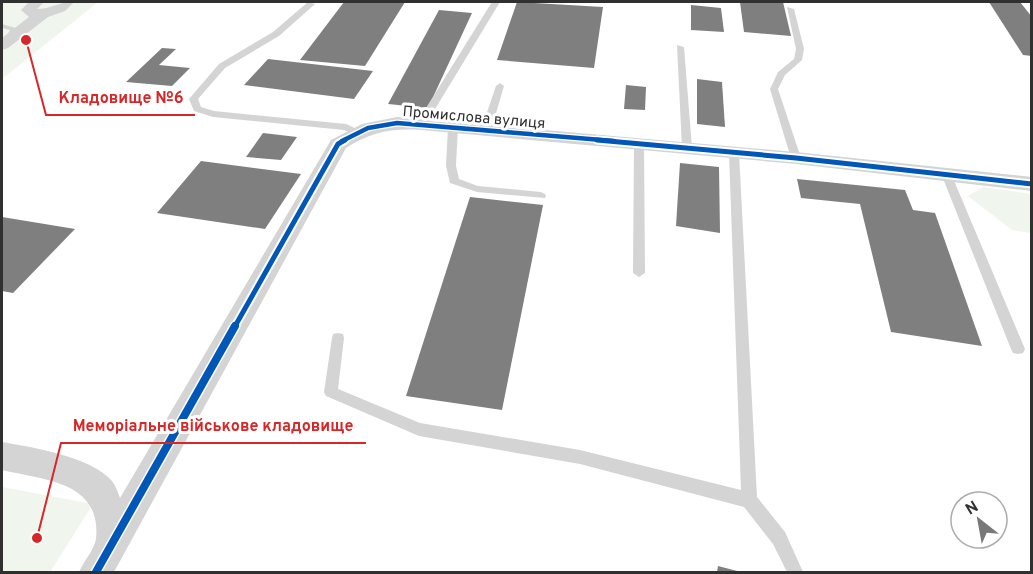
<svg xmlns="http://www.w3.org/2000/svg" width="1033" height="574" viewBox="0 0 1033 574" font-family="Overpass,sans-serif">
<rect width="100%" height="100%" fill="#fff"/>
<!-- green -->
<g fill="#f0f5ed">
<polygon points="2,2 98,2 2,79"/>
<polygon points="983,187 1031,194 1031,233 1012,230 968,196"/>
<polygon points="2,487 93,504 50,572 2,572"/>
</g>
<!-- building -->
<g fill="#7f7f7f">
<polygon points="344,2 405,2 365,66 300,60"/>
<polygon points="517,2 603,7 594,68 497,60"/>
<polygon points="740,2 783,2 791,36 744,32"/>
<polygon points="989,2 1020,2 1032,17 1032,56 1023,55"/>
<polygon points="691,5 721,8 724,32 691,30"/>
<polygon points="439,10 472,13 428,108 388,104"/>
<polygon points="162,48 176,49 159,65 190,68 172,86 126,82"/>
<polygon points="268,59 373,71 354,99 244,85"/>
<polygon points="697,79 722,82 725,127 697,124"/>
<polygon points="626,85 646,87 645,110 624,109"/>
<polygon points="263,133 297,137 281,160 246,157"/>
<polygon points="201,161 301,174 265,229 157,213"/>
<polygon points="680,163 719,167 720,233 676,226"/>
<polygon points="797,179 905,190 913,210 935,213 982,346 891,332 860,204 801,198"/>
<polygon points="470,197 543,205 502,410 406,396"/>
<polygon points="2,217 75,229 13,293 2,291"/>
<polygon points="718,566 741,572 717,572"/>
</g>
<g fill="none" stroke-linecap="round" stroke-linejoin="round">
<!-- service -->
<g fill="#d4d4d4" fill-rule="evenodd">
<polygon points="308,2 315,4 279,36 225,68 198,99 201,107 214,111 346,124 359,130 359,134 353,134 344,130 213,117 194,111 189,99 219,64 273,32"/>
<polygon points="492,2 500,2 426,124 421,127 418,126 416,124"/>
<polygon points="787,7 794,9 804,49 802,60 785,75 778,89 801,158 796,161 791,158 770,89 778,72 794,59 796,49"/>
<polygon points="2,24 19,29 12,41 5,39 10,30 2,28"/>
<polygon points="677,45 684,47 692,148 687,151 682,148"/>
<polygon points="500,83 504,86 491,130 489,132 483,132 481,130 496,86"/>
<polygon points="453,124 458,127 456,166 459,179 478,186 541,192 545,194 546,196 545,198 477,192 450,183 446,166 448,127"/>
<polygon points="639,141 644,144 645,273 639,277 633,273 634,144"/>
<polygon points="734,150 739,153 757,497 785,532 803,572 787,572 773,544 744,507 580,464 419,436 326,396 324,392 332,338 333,334 338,333 343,334 344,338 338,389 420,423 580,450 741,490 729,153"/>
<polygon points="947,173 952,176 1025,349 1023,353 1018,354 1013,353 1011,349 942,176"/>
</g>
<!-- minor -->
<g fill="#d4d4d4" fill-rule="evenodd">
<path d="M 29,2 L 44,2 L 37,9 C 52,9 60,1 74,2 L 65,11 L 48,17 L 8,48 L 2,50 L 2,38 L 29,17 L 21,10 Z"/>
<path d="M 397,117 L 796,152 L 1032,177 L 1032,191 L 796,164 L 421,130 C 391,128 371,132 346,148 L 114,572 L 79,572 C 83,562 94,550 96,539 C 102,481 43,480 2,470 L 2,442 C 32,447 92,457 112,481 C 116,486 118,493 120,498 L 331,140 L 362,124 Z"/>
</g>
<defs>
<polyline id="cycleway-far2" points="342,141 368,128 397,123 614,141"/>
<g id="cycleway-far1">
<polyline points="597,140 796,158 1032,184"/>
<polyline points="234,328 338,144 345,140"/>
</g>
<polyline id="cycleway" points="96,572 235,326"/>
</defs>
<!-- cycleway-far2 casing -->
<use href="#cycleway-far2" stroke="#fff" stroke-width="7"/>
<!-- cycleway-far1 casing -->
<use href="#cycleway-far1" stroke="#fff" stroke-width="9"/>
<!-- cycleway casing -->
<use href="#cycleway" stroke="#fff" stroke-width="11"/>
<!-- cycleway-far2 -->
<use href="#cycleway-far2" stroke="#0057b8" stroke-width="4.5"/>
<!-- cycleway-far1 -->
<use href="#cycleway-far1" stroke="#0057b8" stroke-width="5"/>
<!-- cycleway -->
<use href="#cycleway" stroke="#0057b8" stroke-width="8"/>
</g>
<g text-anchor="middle" stroke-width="6" stroke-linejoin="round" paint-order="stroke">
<!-- street labels -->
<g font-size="15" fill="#303030" stroke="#fff">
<text transform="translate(474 117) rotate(5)" y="5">Промислова вулиця</text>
</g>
</g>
<!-- callouts -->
<path fill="none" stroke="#d62828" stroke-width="2" d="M26 40L46 115H195M37 538L61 443H366"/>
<g fill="#d62828" stroke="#fff" stroke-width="2">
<circle cx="26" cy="40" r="6"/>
<circle cx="37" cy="538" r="6"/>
</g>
<g font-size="16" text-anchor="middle" font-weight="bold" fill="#d62828" stroke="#fff" stroke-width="6" stroke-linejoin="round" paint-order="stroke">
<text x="121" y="103">Кладовище №6</text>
<text x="213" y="431">Меморіальне військове кладовище</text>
</g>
<!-- border -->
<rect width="1033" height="574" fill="none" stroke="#303030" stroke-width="6"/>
<!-- north arrow -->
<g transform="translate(979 520) rotate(329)"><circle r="28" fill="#ffffff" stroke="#acacac" stroke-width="1.5"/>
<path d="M0-4.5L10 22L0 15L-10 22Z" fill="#787878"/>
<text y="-9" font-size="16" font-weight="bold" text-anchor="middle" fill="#303030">N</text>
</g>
</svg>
